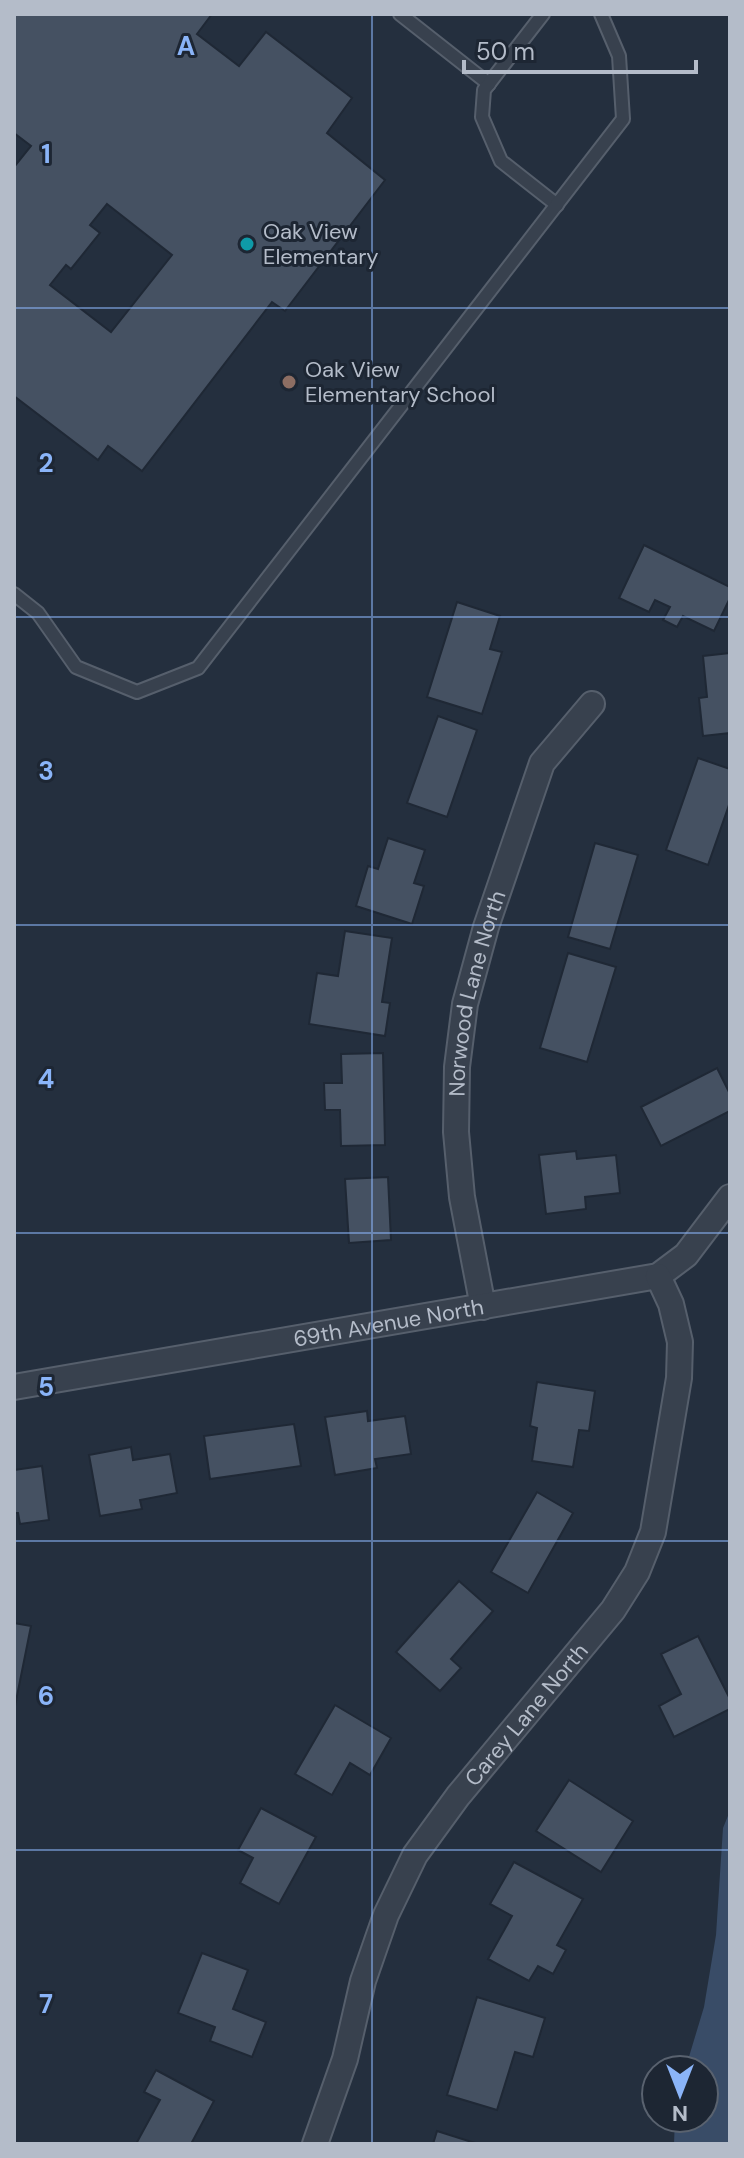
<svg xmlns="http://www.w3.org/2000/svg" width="744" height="2158" viewBox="0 0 744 2158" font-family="'DM Sans',sans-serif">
<rect width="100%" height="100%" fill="#242f3e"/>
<!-- water -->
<polygon fill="#394c67" points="730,1811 730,2144 674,2144 675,2118 704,2118 704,2070 685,2070 704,2007 716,1935 723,1828"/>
<!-- building -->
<g fill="#455162" stroke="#1f2835" stroke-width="2" fill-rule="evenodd">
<path d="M 14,14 L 212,14 L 197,34 L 239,66 L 266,32 L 352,98 L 327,133 L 385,180 L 285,311 L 272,302 L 142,471 L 108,446 L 98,460 L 14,396 L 14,167 L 31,146 L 14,133 ZM 107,204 L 172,255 L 111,332 L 50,285 L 66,265 L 71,269 L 100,233 L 90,225 Z"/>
<polygon points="644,545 730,587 730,598 714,631 683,616 677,627 663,620 670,607 655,600 649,612 619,598"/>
<polygon points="457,602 500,616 490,649 502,652 482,714 427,697"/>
<polygon points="730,653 730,733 703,736 699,698 707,697 703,656"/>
<polygon points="438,716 477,730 447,817 407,803"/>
<polygon points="698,758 730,769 730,802 708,865 666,850"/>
<polygon points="388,838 425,850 414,883 424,886 412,924 356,906 368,866 378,869"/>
<polygon points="595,843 638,855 610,949 568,937"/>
<polygon points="345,931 392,938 382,1002 390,1003 385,1036 309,1024 317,973 338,976"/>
<polygon points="568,953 616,967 587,1062 540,1048"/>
<polygon points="383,1053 385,1145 341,1146 340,1110 325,1110 324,1083 342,1083 341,1054"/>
<polygon points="717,1068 730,1094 730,1111 661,1146 641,1107"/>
<polygon points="576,1151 577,1159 616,1155 620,1193 585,1197 586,1209 546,1214 539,1155"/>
<polygon points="388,1177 391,1240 349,1243 345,1179"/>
<polygon points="537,1382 595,1391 589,1431 579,1430 573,1467 532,1461 537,1428 530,1426"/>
<polygon points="367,1411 368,1421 405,1416 411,1454 375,1459 377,1468 335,1475 325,1417"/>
<polygon points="294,1424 301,1466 210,1479 204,1436"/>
<polygon points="131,1447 133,1460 170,1454 177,1493 140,1500 142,1509 100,1516 89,1455"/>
<polygon points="42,1466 49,1520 20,1524 18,1513 14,1513 14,1470"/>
<polygon points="537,1492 573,1513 528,1593 491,1572"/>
<polygon points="459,1581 493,1611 451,1659 461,1668 440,1691 396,1652"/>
<polygon points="14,1623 31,1626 14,1711"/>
<polygon points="698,1636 730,1699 730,1709 674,1737 659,1706 681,1694 661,1654"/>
<polygon points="335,1705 391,1738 370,1775 350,1763 332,1795 295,1774"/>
<polygon points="569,1780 633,1821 601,1872 536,1831"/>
<polygon points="261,1808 316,1837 279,1904 240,1883 253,1858 238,1850"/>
<polygon points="514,1862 583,1899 557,1945 566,1950 553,1974 538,1966 529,1981 488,1959 512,1916 490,1904"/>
<polygon points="202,1953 248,1970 233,2009 266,2022 252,2057 210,2041 215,2027 178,2013"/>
<polygon points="477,1997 545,2018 533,2057 515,2052 497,2110 447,2095"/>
<polygon points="156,2070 214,2101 191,2144 136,2144 160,2100 144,2092"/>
<polygon points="437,2131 475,2143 475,2144 433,2144"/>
</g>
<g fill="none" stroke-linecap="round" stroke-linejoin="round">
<defs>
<g id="lane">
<polyline points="400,14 489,84"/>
<polyline points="543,14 484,90 482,117 501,161 557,205"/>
<polyline points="14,594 38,613 76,667 137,692 198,668 623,119 619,56 601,14"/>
</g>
<g id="street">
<path id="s1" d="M 483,1307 L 462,1197 L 456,1132 L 457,1067 L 465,1004 L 486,927 L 542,763 L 592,704"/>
<path id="s2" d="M 14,1387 L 658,1276 L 686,1255 L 730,1197"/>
<path id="s3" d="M 315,2144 L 345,2059 L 363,1981 L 386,1915 L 415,1855 L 458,1796 L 613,1610 L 637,1572 L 653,1532 L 679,1378 L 680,1342 L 671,1304 L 658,1276"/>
</g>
</defs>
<!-- lane casing -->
<use href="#lane" stroke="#565f6c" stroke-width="16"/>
<!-- street casing -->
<use href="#street" stroke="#565f6c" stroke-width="28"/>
<!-- lane -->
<use href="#lane" stroke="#38414e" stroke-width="12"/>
<!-- street -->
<use href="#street" stroke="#38414e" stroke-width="24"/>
</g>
<!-- grid -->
<path fill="none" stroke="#8ab4f8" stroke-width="2" stroke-opacity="0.55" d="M 372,14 L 372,2144M 14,308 L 730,308M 14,617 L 730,617M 14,925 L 730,925M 14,1233 L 730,1233M 14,1541 L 730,1541M 14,1850 L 730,1850"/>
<!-- markers -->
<circle fill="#0f9aa8" stroke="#1d2633" stroke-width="3" cx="247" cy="244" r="8"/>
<circle fill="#8d6e63" stroke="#1d2633" stroke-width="3" cx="289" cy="382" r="8"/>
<g text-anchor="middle" stroke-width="6" stroke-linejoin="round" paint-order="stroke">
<!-- poi labels -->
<g font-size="22" fill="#b4bcc9" stroke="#1d2633" text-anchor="start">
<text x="263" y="239">Oak View<tspan x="263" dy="25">Elementary</tspan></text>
<text x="305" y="377">Oak View<tspan x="305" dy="25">Elementary School</tspan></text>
</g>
<!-- street labels -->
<g font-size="22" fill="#b4bcc9" stroke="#1d2633">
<text dy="8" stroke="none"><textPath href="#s1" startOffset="318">Norwood Lane North</textPath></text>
<text dy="8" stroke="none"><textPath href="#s2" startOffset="380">69th Avenue North</textPath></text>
<text dy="8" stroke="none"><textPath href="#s3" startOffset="486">Carey Lane North</textPath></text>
</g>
</g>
<g font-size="26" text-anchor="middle" font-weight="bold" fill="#8ab4f8" stroke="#1d2633" stroke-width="6" stroke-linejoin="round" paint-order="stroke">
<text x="186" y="55">A</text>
<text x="46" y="163">1</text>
<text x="46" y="472">2</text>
<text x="46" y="780">3</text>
<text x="46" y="1088">4</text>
<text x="46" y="1396">5</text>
<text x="46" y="1705">6</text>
<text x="46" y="2013">7</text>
</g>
<!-- border -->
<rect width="744" height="2158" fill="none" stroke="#b4bcc9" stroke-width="32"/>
<!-- north arrow -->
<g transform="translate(680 2094) rotate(180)"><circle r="38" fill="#1d2633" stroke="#59626f" stroke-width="2"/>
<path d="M0-6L14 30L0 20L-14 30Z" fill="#8ab4f8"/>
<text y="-12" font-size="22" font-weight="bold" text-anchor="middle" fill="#b4bcc9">N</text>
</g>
<!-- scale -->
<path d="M464 60v12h232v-12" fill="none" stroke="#b4bcc9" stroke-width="4"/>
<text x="476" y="60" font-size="24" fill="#b4bcc9" stroke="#1d2633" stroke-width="6" paint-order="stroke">50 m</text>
</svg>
